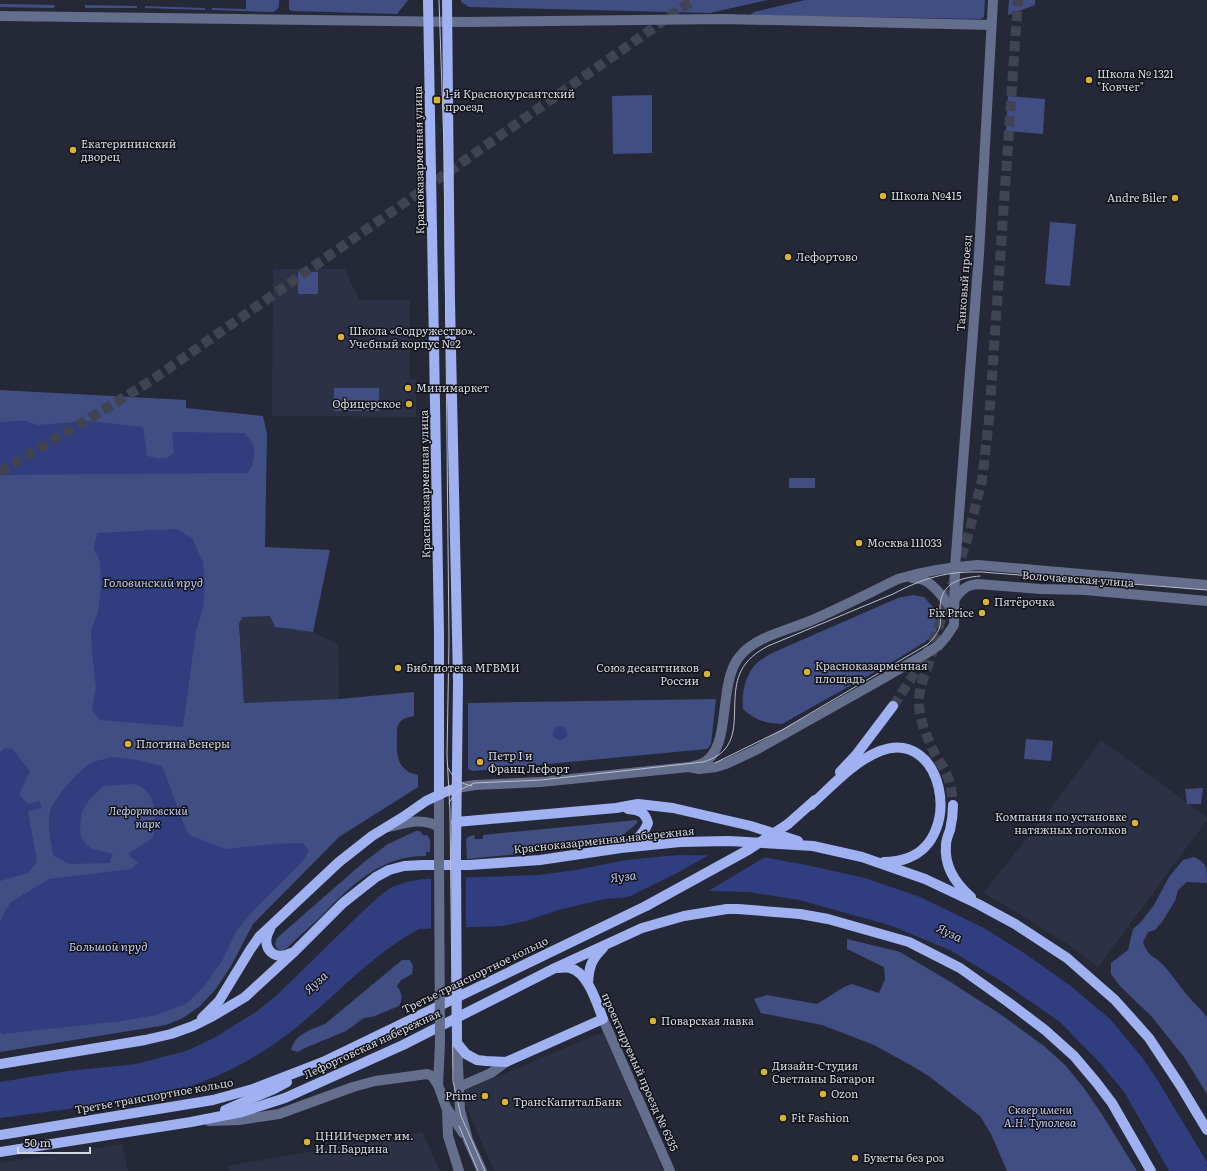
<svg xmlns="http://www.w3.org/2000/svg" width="1207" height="1171" viewBox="0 0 1207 1171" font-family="Literata,serif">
<rect width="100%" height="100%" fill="#252937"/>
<!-- built -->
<g fill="#2c3145">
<polygon points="273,269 346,269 352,286 360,300 410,300 410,379 416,379 416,417 272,416"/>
<polygon points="239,616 270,616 275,627 313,632 338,644 339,699 244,703"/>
<polygon points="1101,740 1207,817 1207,820 1098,967 1069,945 1020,914 983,893 1051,808"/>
<polygon points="603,1032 663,1171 494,1171 463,1099 466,1090"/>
<polygon points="422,1132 440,1171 229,1171 228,1166"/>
<polygon points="122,1144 128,1171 0,1171 0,1163"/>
</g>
<!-- green -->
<g fill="#414e83">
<path d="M 246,0 L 279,0 C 279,7 279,9 273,12 L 212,10 L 212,8 L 246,9 Z"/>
<polygon points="289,0 408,0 397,14 293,11 289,10"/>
<polygon points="461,0 767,0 710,13 469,7 461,2"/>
<polygon points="805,0 985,0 984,17 981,19 750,15 754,12"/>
<polygon points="1009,0 1035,0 1035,5 1008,15"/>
<polygon points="0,4 55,5 54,8 0,7"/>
<polygon points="85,5 137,6 137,8 85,8"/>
<polygon points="145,6 205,8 205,10 145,8"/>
<polygon points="652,95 652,153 613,154 612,96"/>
<polygon points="1008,96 1045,99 1043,134 1006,131"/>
<polygon points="1050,222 1076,224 1070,286 1045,284"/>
<rect x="298" y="272" width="20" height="22"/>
<rect x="334" y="388" width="45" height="23"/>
<path d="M 0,390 L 186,400 L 186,408 L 263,416 L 267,434 L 265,547 L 330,550 L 313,632 L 275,627 L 270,616 L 242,617 L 239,624 L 244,703 L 339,699 L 414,692 L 414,716 C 409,717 403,718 400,722 C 396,727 397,735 397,741 C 396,758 399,771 418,775 L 418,787 L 339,837 L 253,924 L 231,966 L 215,990 L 200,1006 L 183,1018 L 166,1025 L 0,1052 Z"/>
<rect x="789" y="478" width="26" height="10"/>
<path d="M 913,595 L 924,597 L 934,608 L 939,618 L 936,632 L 925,642 L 894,661 L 782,724 C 764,723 757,721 743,709 C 741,694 746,672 758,662 C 763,658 767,656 772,653 L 898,598 Z"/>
<polygon points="716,699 711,744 707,749 473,771 468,769 468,703"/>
<polygon points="1026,739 1053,741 1051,761 1024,759"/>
<polygon points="1203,788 1201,804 1187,804 1185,789"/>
<path d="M 637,820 L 637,823 C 629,831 621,837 610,840 L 557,850 L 467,859 L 466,839 L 468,837 L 474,835 L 475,839 L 483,839 L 483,835 Z"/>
<path d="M 416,831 L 420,831 L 423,835 L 426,835 C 432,838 430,846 430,852 L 426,852 L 426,856 C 385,855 356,881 329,908 C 316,922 301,934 287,948 L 282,951 L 277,949 L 275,944 L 277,938 L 364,862 L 388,844 Z"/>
<path d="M 1194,857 C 1207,864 1207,866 1207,883 L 1187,882 L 1178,890 L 1175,901 L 1162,922 L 1155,930 L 1148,932 L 1143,942 C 1149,959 1155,955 1165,967 C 1173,976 1180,987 1188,996 C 1194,1004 1201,1009 1207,1017 L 1207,1094 L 1184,1057 L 1152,1017 L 1119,985 L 1111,974 L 1111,963 L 1128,950 L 1133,929 L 1141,922 L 1154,905 L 1169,877 L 1183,860 Z"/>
<polygon points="847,939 900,952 949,981 1000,1014 1044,1046 1065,1065 1084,1088 1103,1116 1137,1171 1007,1171 991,1134 980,1116 930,1077 914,1067 874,1045 822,1025 761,1013 754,999 767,995 817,1004 844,987 852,984 879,993 885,979 884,967 847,949"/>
<path d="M 402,960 L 410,960 L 413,966 L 412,974 L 401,980 L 397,986 C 402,993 403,998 399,1006 L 372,1017 L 364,1018 L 346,1031 L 305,1048 L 298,1052 L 291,1050 C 295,1034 310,1030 325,1024 Z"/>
</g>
<!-- water -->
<g fill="#303d7f">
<path d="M 15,421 L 26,421 L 37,425 L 89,421 L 143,427 L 147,456 C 157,458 166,461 174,453 L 172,432 L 245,433 C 247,437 253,442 254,447 C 255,455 253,468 247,473 L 0,475 L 0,422 Z"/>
<polygon points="176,529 192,538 203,562 205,584 203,608 196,631 183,727 100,720 92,710 96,687 92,653 91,631 98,612 101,587 100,561 94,549 97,533"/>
<circle cx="560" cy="733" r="7"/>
<polygon points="5,748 12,749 30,771 19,795 28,804 39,801 42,808 28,811 37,862 28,873 0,881 0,752"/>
<path d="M 112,757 L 137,760 L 162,766 C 172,789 178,813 189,835 L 225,849 L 272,844 L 303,843 L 309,851 L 302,862 L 254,910 L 237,930 L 222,961 L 206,984 L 186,1004 L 155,1015 L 122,1021 L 2,1034 L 0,1032 L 0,923 L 4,913 L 11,902 L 49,879 L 131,869 L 138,863 L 128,854 L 153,838 L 155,817 L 152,798 L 143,788 L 135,784 L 104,786 L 90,799 L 82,811 L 80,825 L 81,838 L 90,848 L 113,854 L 109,863 L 69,864 L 53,855 C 51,840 47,827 50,812 C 52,800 80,769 91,763 C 98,760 105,759 112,757 Z"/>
<path d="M 678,855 L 757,856 L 801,864 L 865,878 L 920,897 L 984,928 L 1027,955 L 1072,987 L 1110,1019 L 1141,1056 L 1155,1076 L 1207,1162 L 1207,1171 L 1169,1171 L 1125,1093 L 1101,1064 L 1060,1022 L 998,979 L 950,950 L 889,925 L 799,900 L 749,892 L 706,891 L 605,899 L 558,910 L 526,921 L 502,926 L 419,929 C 365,958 327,1007 277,1042 C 241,1068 191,1090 147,1098 C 131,1101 115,1102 99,1105 C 66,1109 33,1114 0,1118 L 0,1082 L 67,1071 L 136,1064 L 186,1051 L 214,1038 L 256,1012 L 277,995 L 363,911 L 382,894 L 392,887 L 406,882 L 424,879 L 539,875 L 576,870 L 626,860 Z"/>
</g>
<!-- pier -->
<g fill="#252937">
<polygon points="711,854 757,854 767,856 705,893 622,900 675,874"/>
<polygon points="466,876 466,929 431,930 431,877"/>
</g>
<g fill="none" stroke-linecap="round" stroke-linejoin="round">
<!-- major-tunnel -->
<g stroke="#404351" stroke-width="10" stroke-dasharray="10 5" stroke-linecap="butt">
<polyline points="0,472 113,404 152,380 693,0"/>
<path d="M 934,646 C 930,664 920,681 919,699 C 918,717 927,738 935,754 C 938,760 943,766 946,773 C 951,783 952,794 953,805"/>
<polyline points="893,706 921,664 937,632 968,536 982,480 989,420 1018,0"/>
</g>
<!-- minor -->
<g stroke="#646e8d" stroke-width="10">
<polyline points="0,16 464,22 724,19 991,25"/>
<path d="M 912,578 C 916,578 921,579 924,580 C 936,586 948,603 954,614"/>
<path d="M 954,600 C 961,590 966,585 978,584 L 1040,589 L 1085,590 L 1207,601"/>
<polyline points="689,767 699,769 716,767 726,764 756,750 884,678 927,653 939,645 946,637 954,625 955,567 979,254 993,0"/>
<path d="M 457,788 L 475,785 L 541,782 L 689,767 C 693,766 698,765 701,764 C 734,750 716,684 740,656 C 755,637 788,630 810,621 C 840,608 869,593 898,579 C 924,571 951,567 978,565 L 1207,585"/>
<polyline points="439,795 439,852"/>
<path d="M 388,827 C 406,823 422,817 439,827"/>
<polyline points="603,1019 670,1171"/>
<polyline points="440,1043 438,1085 446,1107 463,1133"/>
<polyline points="457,1043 460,1110 468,1140 482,1171"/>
<polyline points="459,1087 491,1073 506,1062"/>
<polyline points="447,1110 448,1136 459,1171"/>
<polyline points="209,1121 239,1120 279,1114 353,1087 375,1081 398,1078 427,1074 432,1076 438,1085"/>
</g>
<!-- major -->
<g stroke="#9fb1f1" stroke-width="10">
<polyline points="428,0 439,633 439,795"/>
<polyline points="447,0 450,301 458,682 456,852"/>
<polyline points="840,772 856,755 893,706"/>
<path d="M 811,805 C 832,786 853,762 880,751 C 943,727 964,837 908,858 C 900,861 892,862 884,862"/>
<path d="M 953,805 C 953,814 952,822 950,830 C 948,835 946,840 946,845 C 944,866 956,884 971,897"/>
<polyline points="456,822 616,808 638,804 673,808 751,826 798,841"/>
<polyline points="788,824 815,800"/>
<path d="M 624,846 C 636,841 643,835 648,823 C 645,812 640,810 628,809"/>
<path d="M 270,929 C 260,946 272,962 291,953"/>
<path d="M 588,983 C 589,967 591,960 603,948"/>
<polyline points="202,1018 219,1001 250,950 259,937 339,862 372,836 403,817 426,801 445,792 457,788"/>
<path d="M 457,1043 L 466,1054 L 477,1060 L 486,1061 L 506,1062 L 603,1019 C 597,1004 588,972 570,968 C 566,967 561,968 557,968"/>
<polyline points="0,1064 145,1040 171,1034 193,1026 213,1016 245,997 295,951 343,903 376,877 389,870 404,866 423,865 469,865 540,860 621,848 680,842 729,841 813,846 862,857 925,879 978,904 1015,924 1067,958 1115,1000 1149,1038 1180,1085 1207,1130"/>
<polyline points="225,1110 272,1090 287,1082"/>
<polyline points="0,1135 213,1100 253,1089 323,1062 646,906"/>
<polyline points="0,1152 191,1122 242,1112 285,1098 403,1045 555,968 642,928 684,916 727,909 738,909 800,914 828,919 909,942 960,968 1008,1002 1045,1030 1074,1056 1096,1082 1112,1103 1151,1171"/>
</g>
<!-- tram -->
<g stroke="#bcbfca" stroke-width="1">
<polyline points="439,0 444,148 449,641 447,755 450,812 453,1081 461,1116 485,1171"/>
<path d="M 715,763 L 782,730 L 928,644 C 933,639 938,633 940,626 C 941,620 940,613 940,607 C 941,583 959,578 980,576"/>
<path d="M 448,768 C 453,778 461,784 472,786"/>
<path d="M 449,803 L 453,796 L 460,790 L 474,783 L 541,780 L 703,762 C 751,748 725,704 741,671 C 747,659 757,652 768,646 L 893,594 C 924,578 946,571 982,572 L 1207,590"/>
<polyline points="459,1126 478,1171"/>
</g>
<!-- minor-bridge -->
<polyline stroke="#646e8d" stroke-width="10" points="439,852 440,1043"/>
<!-- major-bridge -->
<g stroke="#9fb1f1" stroke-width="10">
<polyline points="456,852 457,1043"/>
<polyline points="646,906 748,850 788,824"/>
</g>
</g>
<!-- markers -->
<g fill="#d9b434" stroke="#101218" stroke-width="1.5">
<circle cx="1089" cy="80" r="4"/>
<rect x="433" y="96" width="8" height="8" rx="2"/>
<circle cx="73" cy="150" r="4"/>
<circle cx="883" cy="196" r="4"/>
<circle cx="1175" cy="198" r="4"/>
<circle cx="788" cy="257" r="4"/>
<circle cx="341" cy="337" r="4"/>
<circle cx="408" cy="388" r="4"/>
<circle cx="409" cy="404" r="4"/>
<circle cx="859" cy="543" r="4"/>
<circle cx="986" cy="602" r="4"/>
<circle cx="982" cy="613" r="4"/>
<circle cx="398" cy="668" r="4"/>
<circle cx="807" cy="672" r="4"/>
<circle cx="707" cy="674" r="4"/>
<circle cx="128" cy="744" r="4"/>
<circle cx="480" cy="762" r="4"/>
<circle cx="1135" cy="823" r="4"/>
<circle cx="653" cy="1021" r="4"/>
<circle cx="764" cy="1072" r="4"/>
<circle cx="823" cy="1094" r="4"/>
<circle cx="485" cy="1096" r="4"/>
<circle cx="505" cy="1102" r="4"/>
<circle cx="783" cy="1118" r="4"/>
<circle cx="307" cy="1142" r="4"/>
<circle cx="855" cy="1158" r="4"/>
</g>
<g text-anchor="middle" stroke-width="3" stroke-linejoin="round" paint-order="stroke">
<!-- poi labels -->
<g font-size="11" fill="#d6d9e3" stroke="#101218" text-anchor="start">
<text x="1097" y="78">Школа № 1321<tspan x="1097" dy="13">"Ковчег"</tspan></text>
<text x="445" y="98">1-й Краснокурсантский<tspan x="445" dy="13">проезд</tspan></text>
<text x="81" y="148">Екатерининский<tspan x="81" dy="13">дворец</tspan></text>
<text x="891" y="200">Школа №415</text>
<text x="1167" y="202" text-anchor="end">Andre Biler</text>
<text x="796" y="261">Лефортово</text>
<text x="349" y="335">Школа «Содружество».<tspan x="349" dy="13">Учебный корпус №2</tspan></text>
<text x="416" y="392">Минимаркет</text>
<text x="401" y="408" text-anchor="end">Офицерское</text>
<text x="867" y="547">Москва 111033</text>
<text x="994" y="606">Пятёрочка</text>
<text x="974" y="617" text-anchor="end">Fix Price</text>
<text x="815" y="670">Красноказарменная<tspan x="815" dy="13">площадь</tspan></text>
<text x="406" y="672">Библиотека МГВМИ</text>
<text x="699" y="672" text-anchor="end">Союз десантников<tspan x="699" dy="13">России</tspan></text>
<text x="136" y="748">Плотина Венеры</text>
<text x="488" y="760">Петр I и<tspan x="488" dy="13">Франц Лефорт</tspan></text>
<text x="1127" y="821" text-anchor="end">Компания по установке<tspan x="1127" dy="13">натяжных потолков</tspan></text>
<text x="661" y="1025">Поварская лавка</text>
<text x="772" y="1070">Дизайн-Студия<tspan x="772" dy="13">Светланы Батарон</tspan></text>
<text x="831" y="1098">Ozon</text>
<text x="477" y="1100" text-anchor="end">Prime</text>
<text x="513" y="1106">ТрансКапиталБанк</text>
<text x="791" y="1122">Fit Fashion</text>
<text x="315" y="1140">ЦНИИчермет им.<tspan x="315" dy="13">И.П.Бардина</tspan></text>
<text x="863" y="1162">Букеты без роз</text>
</g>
<!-- street labels -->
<g font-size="11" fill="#d6d9e3" stroke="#101218">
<text transform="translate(419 160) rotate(-91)" y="4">Красноказарменная улица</text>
<text transform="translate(964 283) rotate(-86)" y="4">Танковый проезд</text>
<text transform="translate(425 484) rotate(-91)" y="4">Красноказарменная улица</text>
<text transform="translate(1078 579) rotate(4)" y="4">Волочаевская улица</text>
<text transform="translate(604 840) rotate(-6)" y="4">Красноказарменная набережная</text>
<text transform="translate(475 975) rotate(-26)" y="4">Третье транспортное кольцо</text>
<text transform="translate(372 1044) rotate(-25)" y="4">Лефортовская набережная</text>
<text transform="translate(640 1072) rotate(66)" y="4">проектируемый проезд № 6335</text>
<text transform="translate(154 1096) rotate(-10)" y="4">Третье транспортное кольцо</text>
</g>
<!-- park labels -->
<g font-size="11" font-style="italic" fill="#c2cef6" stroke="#101218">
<text x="148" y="815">Лефортовский<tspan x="148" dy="13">парк</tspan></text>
<text x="1040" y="1114">Сквер имени<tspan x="1040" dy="13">А.Н. Туполева</tspan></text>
</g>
<!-- water labels -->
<g font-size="12" font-style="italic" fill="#c0ccf3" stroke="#101218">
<text x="153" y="587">Головинский пруд</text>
<text transform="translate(623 877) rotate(-7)" y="4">Яуза</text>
<text transform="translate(949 933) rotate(26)" y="4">Яуза</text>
<text x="108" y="951">Большой пруд</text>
<text transform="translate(316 983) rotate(-42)" y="4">Яуза</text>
</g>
</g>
<!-- scale -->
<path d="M18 1147v6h72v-6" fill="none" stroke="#d6d9e3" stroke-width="2"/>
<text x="24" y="1147" font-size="12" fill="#d6d9e3" stroke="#101218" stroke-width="3" paint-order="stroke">50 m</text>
</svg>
